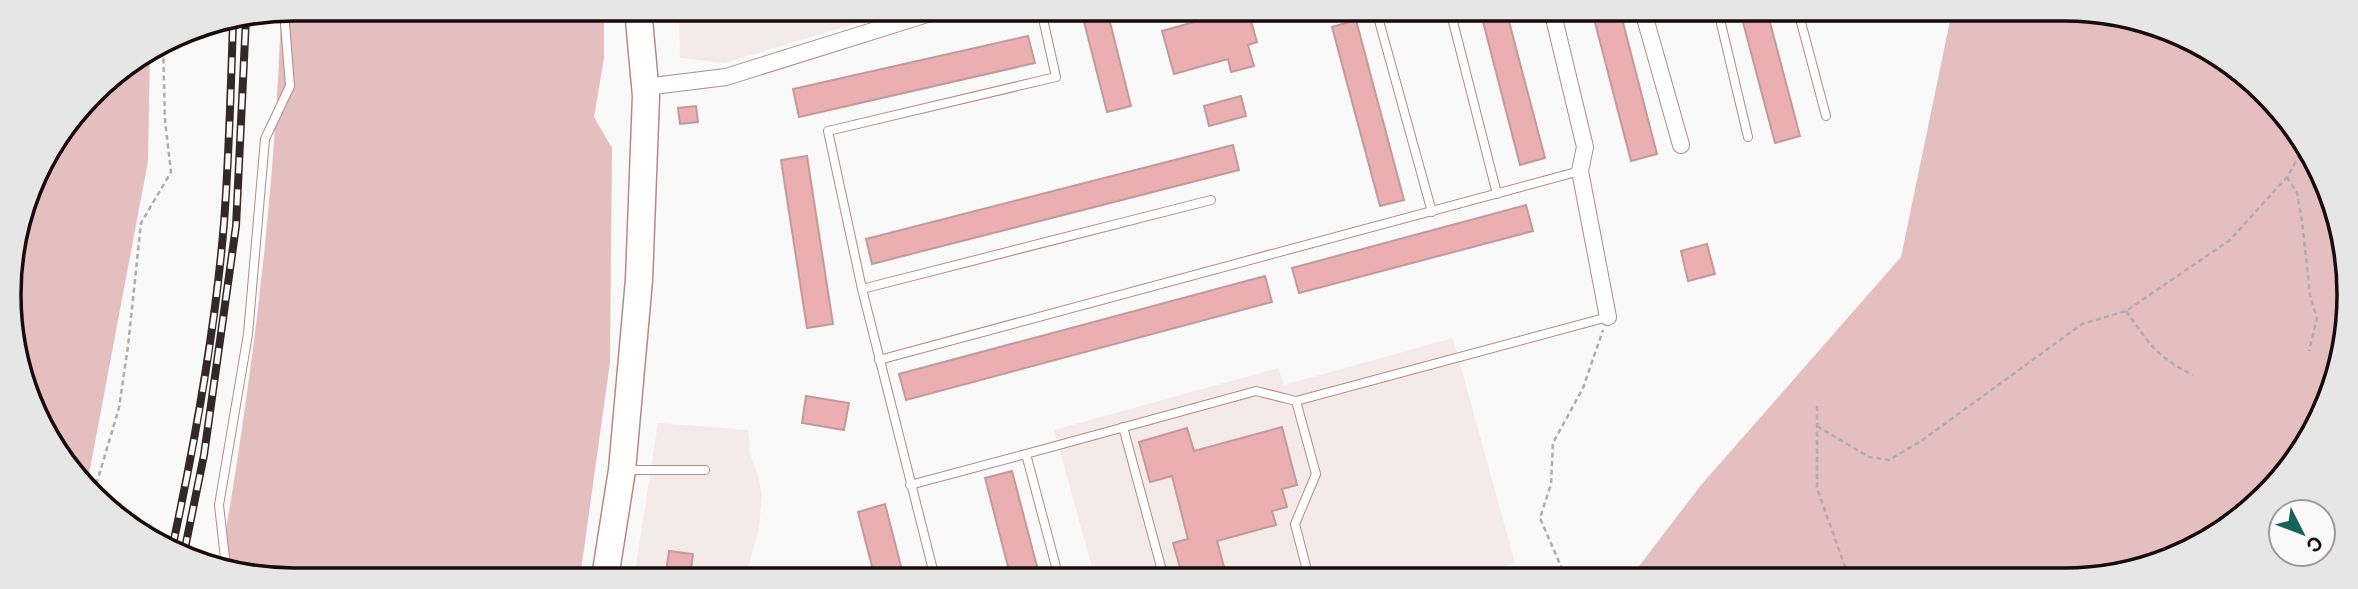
<svg xmlns="http://www.w3.org/2000/svg" width="2358" height="589" viewBox="0 0 2358 589" font-family="Inter,sans-serif">
<rect width="100%" height="100%" fill="#f9f9f9"/>
<!-- built -->
<g fill="#f5eaea">
<polygon points="679,9 900,10 725,63 680,58"/>
<polygon points="1453,338 1515,563 1463,578 1095,578 1054,430 1278,368 1284,385"/>
<polygon points="658,423 748,430 750,454 758,475 762,495 759,529 747,571 741,578 634,578"/>
</g>
<!-- green -->
<g fill="#e5bec0">
<path d="M 295,9 L 604,9 L 604,58 L 594,117 L 612,148 L 610,362 L 580,578 L 257,578 L 219,565 C 232,501 241,436 250,371 C 266,252 277,132 281,11 Z"/>
<polygon points="1952,11 2101,11 2207,47 2290,121 2340,221 2347,332 2320,421 2265,497 2190,551 2100,578 1630,578 1701,485 1901,257"/>
<polygon points="150,53 148,161 87,485 68,469 24,386 9,275 38,168 106,80"/>
</g>
<!-- building -->
<g fill="#ebaeb1" stroke="#c29a9c" stroke-width="2">
<polygon points="1098,10 1107,10 1131,106 1107,112 1082,14"/>
<polygon points="1217,10 1248,10 1257,42 1248,45 1254,66 1231,72 1228,59 1174,74 1162,31 1219,15"/>
<polygon points="1480,10 1506,10 1545,158 1520,165"/>
<polygon points="1592,11 1620,11 1657,154 1631,161"/>
<polygon points="1740,11 1767,11 1800,136 1775,143"/>
<polygon points="1356,20 1404,200 1380,206 1332,27"/>
<polygon points="1028,36 1035,63 799,117 793,89"/>
<polygon points="1241,96 1246,116 1209,126 1204,106"/>
<polygon points="696,106 698,122 680,124 678,108"/>
<polygon points="1233,145 1239,170 872,264 866,239"/>
<polygon points="807,156 833,324 807,328 781,160"/>
<polygon points="1526,205 1533,231 1299,293 1292,268"/>
<polygon points="1707,244 1715,274 1688,281 1681,251"/>
<polygon points="1265,276 1272,302 906,400 899,374"/>
<polygon points="806,396 849,403 844,430 802,423"/>
<polygon points="1282,427 1297,485 1282,489 1287,507 1272,511 1276,525 1217,541 1227,578 1183,578 1173,543 1188,539 1172,476 1150,482 1139,442 1187,428 1194,451"/>
<polygon points="1012,471 1040,578 1011,578 985,478"/>
<polygon points="885,504 904,578 875,578 858,512"/>
<polygon points="669,551 693,554 690,576 666,572"/>
</g>
<g fill="none" stroke-linecap="round" stroke-linejoin="round">
<defs>
<g id="lane">
<polyline points="1307,10 1308,16 1328,10"/>
<polyline points="1376,10 1432,212"/>
<polyline points="1450,10 1497,194"/>
<polyline points="1718,11 1748,137"/>
<polyline points="1798,11 1826,116"/>
<polyline points="862,289 1211,200"/>
<polyline points="879,360 1580,171"/>
<polyline points="1296,401 1316,474 1295,524 1309,578"/>
<polyline points="1123,427 1164,578"/>
<polyline points="1026,454 1256,391 1296,401 1608,317"/>
<polyline points="625,470 705,470"/>
<polyline points="910,485 1026,454 1059,578"/>
<polyline points="226,567 219,505 248,334 265,139 290,86 284,11"/>
<polyline points="935,578 862,289 828,131 1056,77 1041,10"/>
</g>
<g id="street">
<polyline points="1552,10 1585,147 1580,171 1608,317"/>
<polyline points="1643,11 1681,145"/>
<polyline points="645,87 726,77 940,10"/>
</g>
<polyline id="primary" points="605,578 622,470 639,280 646,96 638,9"/>
</defs>
<!-- lane casing -->
<use href="#lane" stroke="#b18a8b" stroke-width="10"/>
<!-- street casing -->
<use href="#street" stroke="#b18a8b" stroke-width="18"/>
<!-- primary casing -->
<use href="#primary" stroke="#b18a8b" stroke-width="29"/>
<!-- path -->
<g stroke="#b0acac" stroke-width="2.5" stroke-dasharray="5 3.5" stroke-linecap="butt">
<polyline points="2287,177 2297,193 2302,220 2310,295 2317,318 2309,351"/>
<path d="M 2126,311 C 2150,344 2155,356 2193,375"/>
<polyline points="1817,406 1817,488 1849,578"/>
<polyline points="1817,426 1869,457 1889,460 1921,441 2082,324 2126,311 2230,240 2287,177 2304,148"/>
<polyline points="94,492 119,408 128,346 141,223 171,172 165,120 163,44"/>
<polyline points="1566,578 1540,518 1551,484 1553,443 1583,388 1603,330"/>
</g>
<!-- lane -->
<use href="#lane" stroke="#fff" stroke-width="8"/>
<!-- street -->
<use href="#street" stroke="#fff" stroke-width="16"/>
<!-- primary -->
<use href="#primary" stroke="#fff" stroke-width="26"/>
<defs>
<g id="rail">
<path d="M 172,549 C 195,442 215,333 224,223 C 229,156 231,88 233,21"/>
<polyline points="184,553 204,455 236,226 246,18"/>
</g>
</defs>
<!-- rail casing -->
<use href="#rail" stroke="#332728" stroke-width="8"/>
<!-- rail -->
<use href="#rail" stroke="#f9f9f9" stroke-width="5" stroke-dasharray="16" stroke-linecap="butt"/>
</g>
<!-- crop -->
<path d="M0 0H2358V589H0ZM294 21H2064A273 273 0 0 1 2337 294V295A273 273 0 0 1 2064 568H294A273 273 0 0 1 21 295V294A273 273 0 0 1 294 21Z" fill="#e7e6e6" fill-rule="evenodd"/>
<path fill="none" stroke="#190b0c" stroke-width="3.5" d="M294 21H2064A273 273 0 0 1 2337 294V295A273 273 0 0 1 2064 568H294A273 273 0 0 1 21 295V294A273 273 0 0 1 294 21Z"/>
<!-- north arrow -->
<g transform="translate(2302 533) rotate(132)"><circle r="33" fill="#f9f9f9" stroke="#9f9a9a" stroke-width="2"/>
<path d="M0-5L12 26L0 18L-12 26Z" fill="#176259"/>
<text y="-10" font-size="19" font-weight="bold" text-anchor="middle" fill="#190b0c">С</text>
</g>
</svg>
